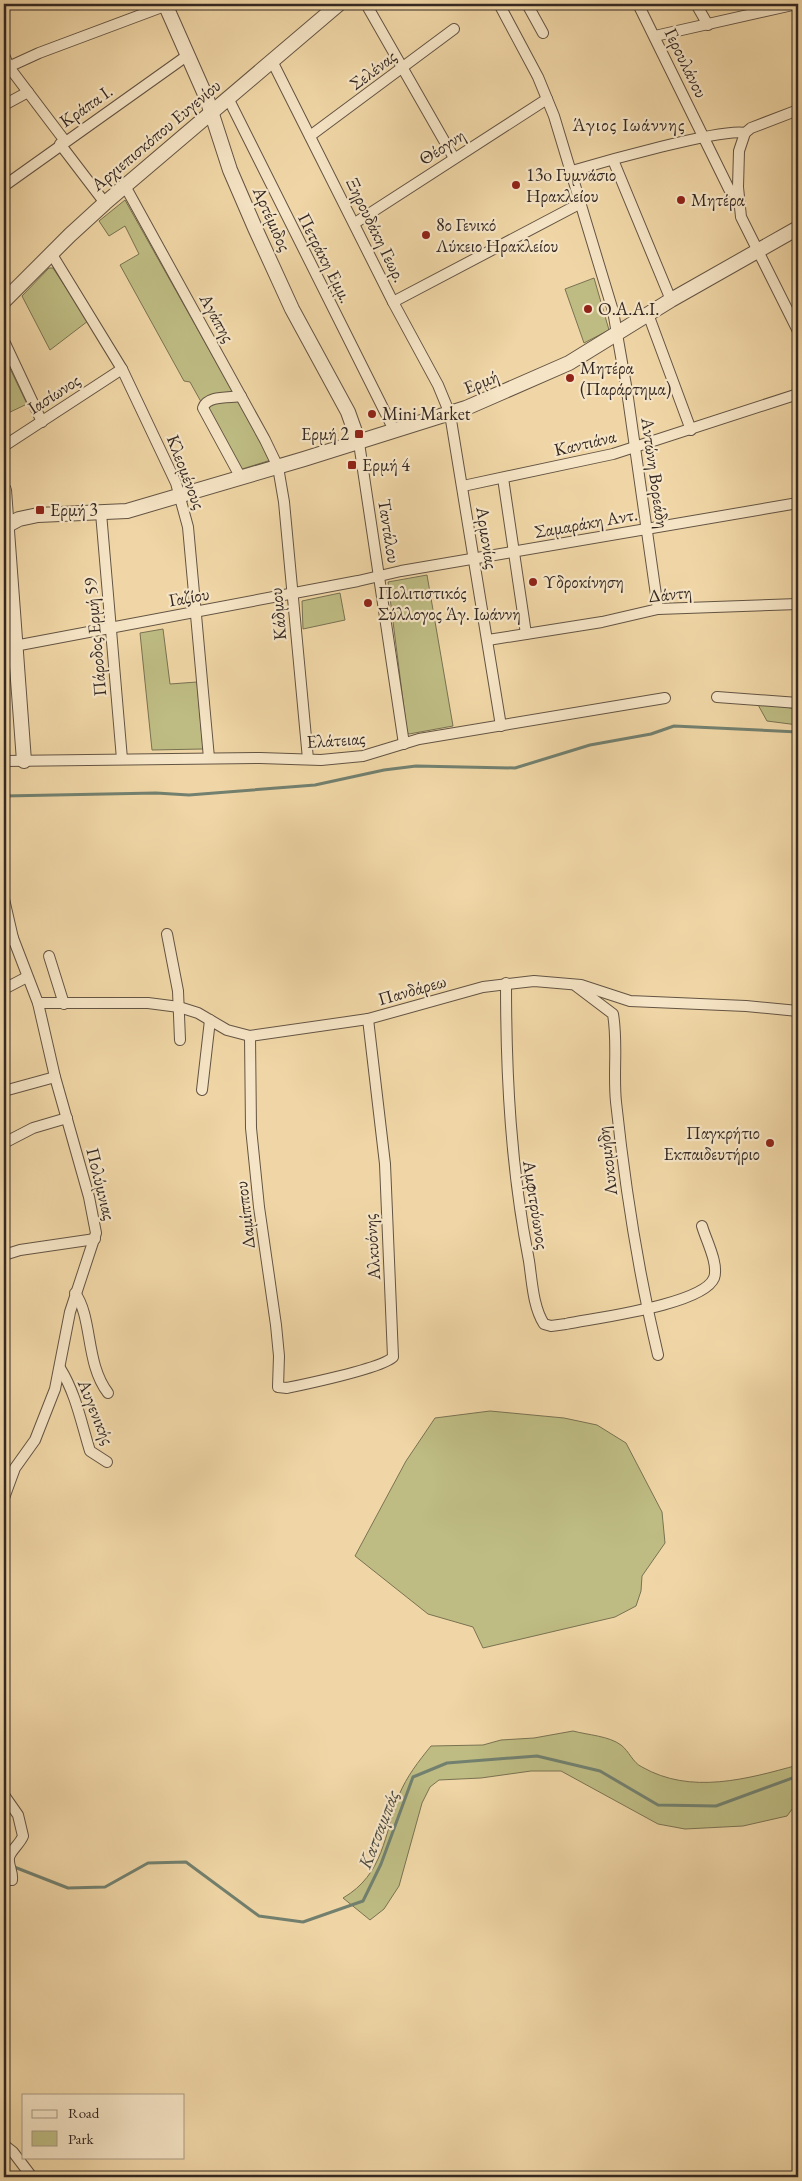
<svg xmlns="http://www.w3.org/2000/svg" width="802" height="2181" viewBox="0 0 802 2181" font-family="'EB Garamond',serif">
<rect width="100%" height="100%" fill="#f0d6a6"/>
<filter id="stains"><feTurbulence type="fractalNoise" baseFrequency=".004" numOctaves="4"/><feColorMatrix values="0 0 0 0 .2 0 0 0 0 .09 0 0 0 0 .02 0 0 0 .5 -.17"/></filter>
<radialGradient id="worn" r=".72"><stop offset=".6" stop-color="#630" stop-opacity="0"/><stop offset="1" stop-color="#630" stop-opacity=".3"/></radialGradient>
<!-- green -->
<g fill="#bebc83" stroke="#797252">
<polygon points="125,200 271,460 239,470 190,382 184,381 120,265 139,254 125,226 109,236 99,221"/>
<polygon points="49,268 53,268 88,321 50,350 22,296"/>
<polygon points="594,278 609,330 584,343 565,289"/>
<polygon points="4,356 27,404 4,415"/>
<polygon points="427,575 453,726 409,734 407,732 388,582"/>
<polygon points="340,593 345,620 303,629 302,601"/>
<polygon points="163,629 170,684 197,682 203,749 152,750 140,633"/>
<polygon points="757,703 798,709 798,725 767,721"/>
<polygon points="490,1411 564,1418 597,1425 626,1443 662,1512 665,1543 642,1576 641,1591 636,1606 615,1617 483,1648 473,1627 428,1614 355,1556 406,1461 435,1418"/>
<path d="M 573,1731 C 588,1735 609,1736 621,1745 C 629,1751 633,1763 642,1767 C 691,1795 747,1779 798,1765 L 798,1801 L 787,1816 L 743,1826 L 685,1829 L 658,1824 L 561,1771 L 531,1771 L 481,1778 L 439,1780 L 430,1787 L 422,1803 L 399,1886 L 384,1909 L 370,1920 L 343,1898 C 384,1874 384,1835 399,1795 C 407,1776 418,1762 431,1746 L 483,1745 L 501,1740 L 534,1738 Z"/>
</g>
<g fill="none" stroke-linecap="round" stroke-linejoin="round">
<!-- stream -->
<g stroke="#72806f" stroke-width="3">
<polyline points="4,796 156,793 189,795 315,785 384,770 416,766 515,768 590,745 651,734 674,726 798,732"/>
<polyline points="4,1863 68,1888 105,1887 148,1863 186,1862 259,1916 303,1922 363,1901 381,1864 413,1777 447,1763 537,1756 600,1771 658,1805 716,1806 798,1776"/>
</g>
<defs>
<g id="minor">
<polyline points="366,4 454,158"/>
<polyline points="499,4 538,77 554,116 613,311 627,391 658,609"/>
<polyline points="527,4 543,33"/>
<polyline points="638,4 729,189 738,198"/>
<polyline points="696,4 708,25"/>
<polyline points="655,36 797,4"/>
<polyline points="4,55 9,67 65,141"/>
<polyline points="272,61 393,302 438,385 450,414 501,726"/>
<polyline points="4,69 39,53 170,4"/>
<polyline points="228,98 395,432"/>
<polyline points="4,105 28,92"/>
<polyline points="798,110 751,128 745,133 739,151 738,187 741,217 798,331"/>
<polyline points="310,136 454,29"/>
<polyline points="60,144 105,203"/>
<polyline points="613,160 671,300"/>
<path d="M 572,171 C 599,163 725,127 745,133"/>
<polyline points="4,186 188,55"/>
<polyline points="125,186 265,440 278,467 284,502 308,759"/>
<polyline points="355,223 547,99"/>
<polyline points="51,253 122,369 176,483 188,527 209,758"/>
<polyline points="393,302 581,203"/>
<polyline points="648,314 691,430"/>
<polyline points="4,341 42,422"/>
<path d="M 241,396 C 230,398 207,395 203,408 L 241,478"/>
<polyline points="359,443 404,744"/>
<polyline points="4,446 122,369"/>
<polyline points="503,478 526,634"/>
<polyline points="463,486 613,454 798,394"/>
<polyline points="101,513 122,759"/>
<polyline points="488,640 602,622 658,609 798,604"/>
<polyline points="4,648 358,581 401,571 798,503"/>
<polyline points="717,697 798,703"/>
<polyline points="4,761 260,758 321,760 363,756 419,739 665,698"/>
<polyline points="4,899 13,938 38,1003 55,1077 89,1197 96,1233 70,1312 55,1389 35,1440 15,1468 4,1498"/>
<polyline points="167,934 178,991 180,1040"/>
<polyline points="4,943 13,938"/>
<polyline points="49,956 64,1004"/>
<path d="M 506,983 C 506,1078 511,1169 529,1261 C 532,1281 533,1307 544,1324 L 551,1326 L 566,1324 C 594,1318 703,1305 714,1278 C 719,1264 706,1240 702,1226"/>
<path d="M 576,986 L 613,1014 C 618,1043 613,1073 616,1102 C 625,1187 638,1271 658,1355"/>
<polyline points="4,989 27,977"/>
<polyline points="38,1003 148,1003 179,1007 198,1013 227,1030 250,1036 368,1019 483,987 534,981 581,985 630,1001 746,1006 798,1011"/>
<path d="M 250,1036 L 251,1128 L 259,1207 L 276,1325 L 279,1356 L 278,1387 L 287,1388 C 306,1384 383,1368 393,1357 L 385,1164 L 368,1019"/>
<polyline points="202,1090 210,1020"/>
<polyline points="4,1091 55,1077"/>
<polyline points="4,1143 33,1128 67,1118"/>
<polyline points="4,1255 20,1250 95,1239"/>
<path d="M 75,1293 C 93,1318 85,1363 108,1393"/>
<path d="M 60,1368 C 76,1394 81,1422 90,1451 L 107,1462"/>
<path d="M 4,1795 L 18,1815 L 23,1836 C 20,1844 10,1851 9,1858 C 8,1866 13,1871 12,1880 L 4,1880"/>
<polyline points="4,2145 13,2152 32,2177"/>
</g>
<g id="tertiary">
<polyline points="165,4 207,99 230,170 255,228 292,309 348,412 359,443"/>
<polyline points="4,301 70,235 105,203 339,4"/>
<polyline points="4,490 24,761"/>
<polyline points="4,527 19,519 38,515 127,511 304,459 466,408 569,363 671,300 798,228"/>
</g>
</defs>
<!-- minor casing -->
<use href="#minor" stroke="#635443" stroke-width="12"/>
<!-- tertiary casing -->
<use href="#tertiary" stroke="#635443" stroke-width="16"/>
<!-- minor -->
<use href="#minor" stroke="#f5e4c5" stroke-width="10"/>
<!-- tertiary -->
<use href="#tertiary" stroke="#f5e4c5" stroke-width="14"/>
</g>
<!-- markers -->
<g fill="#8f2418" stroke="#f5e4c5" stroke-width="2">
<circle cx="516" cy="185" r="5"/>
<circle cx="681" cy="200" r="5"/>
<circle cx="426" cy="235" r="5"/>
<circle cx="588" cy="309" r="5"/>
<circle cx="570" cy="378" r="5"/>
<circle cx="372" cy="414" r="5"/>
<rect x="354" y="429" width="10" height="10" rx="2.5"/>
<rect x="347" y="460" width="10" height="10" rx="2.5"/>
<rect x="35" y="505" width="10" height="10" rx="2.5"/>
<circle cx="533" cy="582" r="5"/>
<circle cx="368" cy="603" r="5"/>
<circle cx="770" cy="1143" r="5"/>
</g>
<g text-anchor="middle" stroke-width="4.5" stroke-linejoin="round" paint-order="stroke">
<!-- street labels -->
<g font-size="18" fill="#342822" stroke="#f5e4c5">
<text transform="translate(686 63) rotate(64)" y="6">Γερουλάνου</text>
<text transform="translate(373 70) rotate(-37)" y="6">Σελένας</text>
<text transform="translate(86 106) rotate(-35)" y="6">Κράπα Ι.</text>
<text transform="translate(156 135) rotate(-40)" y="6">Αρχιεπισκόπου Ευγενίου</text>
<text transform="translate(442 147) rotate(-33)" y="6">Θέογνη</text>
<text transform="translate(272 219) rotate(66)" y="6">Αρτέμιδος</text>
<text transform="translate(376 230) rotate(64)" y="6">Ξηρουδάκη Γεωρ.</text>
<text transform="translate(325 258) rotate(63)" y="6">Πετράκη Εμμ.</text>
<text transform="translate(217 318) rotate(61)" y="6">Αγάπης</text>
<text transform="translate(481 382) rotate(-22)" y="6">Ερμή</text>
<text transform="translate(54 394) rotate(-33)" y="6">Ιασίωνος</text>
<text transform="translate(585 443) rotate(-13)" y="6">Καντιάνα</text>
<text transform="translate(186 472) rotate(69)" y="6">Κλεομένους</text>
<text transform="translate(655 473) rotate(82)" y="6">Αντώνη Βορεάδη</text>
<text transform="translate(586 523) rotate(-10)" y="6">Σαμαράκη Αντ.</text>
<text transform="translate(389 531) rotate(81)" y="6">Ταντάλου</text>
<text transform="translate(487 538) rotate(81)" y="6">Αρμονίας</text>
<text transform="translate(670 594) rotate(-6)" y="6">Δάντη</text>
<text transform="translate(189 597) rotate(-10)" y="6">Γαζίου</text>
<text transform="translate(278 614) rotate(-95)" y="6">Κάδμου</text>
<text transform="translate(95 637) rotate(-95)" y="6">Πάροδος Ερμή 59</text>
<text transform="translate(336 740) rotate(-4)" y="6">Ελάτειας</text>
<text transform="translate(412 990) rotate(-16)" y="6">Πανδάρεω</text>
<text transform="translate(607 1161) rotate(-97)" y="6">Λυκομήδη</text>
<text transform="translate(101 1184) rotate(76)" y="6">Πολύμνιας</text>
<text transform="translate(536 1205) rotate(81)" y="6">Αμφιτρύωνος</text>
<text transform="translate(245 1215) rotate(-97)" y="6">Δαμίππου</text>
<text transform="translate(372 1247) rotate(-94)" y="6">Αλκυόνης</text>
<text transform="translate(96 1412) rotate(68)" y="6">Αυγενικής</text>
</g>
<!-- poi labels -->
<g font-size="18" fill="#342822" stroke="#f5e4c5" text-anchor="start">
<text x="526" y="181">13o Γυμνάσιο<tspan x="526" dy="21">Ηρακλείου</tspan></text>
<text x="691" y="206">Μητέρα</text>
<text x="436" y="231">8ο Γενικό<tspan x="436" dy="21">Λύκειο Ηρακλείου</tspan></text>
<text x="598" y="315">Ο.Α.Α.Ι.</text>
<text x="580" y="374">Μητέρα<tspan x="580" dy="21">(Παράρτημα)</tspan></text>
<text x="382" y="420">Mini Market</text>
<text x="349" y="440" text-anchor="end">Ερμή 2</text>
<text x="362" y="471">Ερμή 4</text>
<text x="50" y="516">Ερμή 3</text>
<text x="543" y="588">Υδροκίνηση</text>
<text x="378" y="599">Πολιτιστικός<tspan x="378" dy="21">Σύλλογος Άγ. Ιωάννη</tspan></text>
<text x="760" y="1139" text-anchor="end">Παγκρήτιο<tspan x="760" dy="21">Εκπαιδευτήριο</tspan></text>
</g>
<!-- neighbourhood labels -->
<g font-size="19" letter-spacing="1" fill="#342822" stroke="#f5e4c5">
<text x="629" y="131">Άγιος Ιωάννης</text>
</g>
<!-- water labels -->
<g font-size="19" font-style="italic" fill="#4e4c42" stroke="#f5e4c5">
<text transform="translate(378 1829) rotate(-69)" y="7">Κατσαμπάς</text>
</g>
</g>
<!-- margin -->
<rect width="802" height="2181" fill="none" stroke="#f0d6a6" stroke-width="20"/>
<rect x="5" y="5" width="792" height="2171" fill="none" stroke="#342822" stroke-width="2.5"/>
<rect x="10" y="10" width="782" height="2161" fill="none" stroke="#342822"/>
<!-- legend -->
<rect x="22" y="2094" width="162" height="65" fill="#f5e4c5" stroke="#a89984"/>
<rect x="32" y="2110" width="25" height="8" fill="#f5e4c5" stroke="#a89984"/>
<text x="68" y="2118" font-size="15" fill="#342822">Road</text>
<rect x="32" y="2131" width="25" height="15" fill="#bebc83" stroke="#a89984"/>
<text x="68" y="2144" font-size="15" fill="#342822">Park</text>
<rect width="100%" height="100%" filter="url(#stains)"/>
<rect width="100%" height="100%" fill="url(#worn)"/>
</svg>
